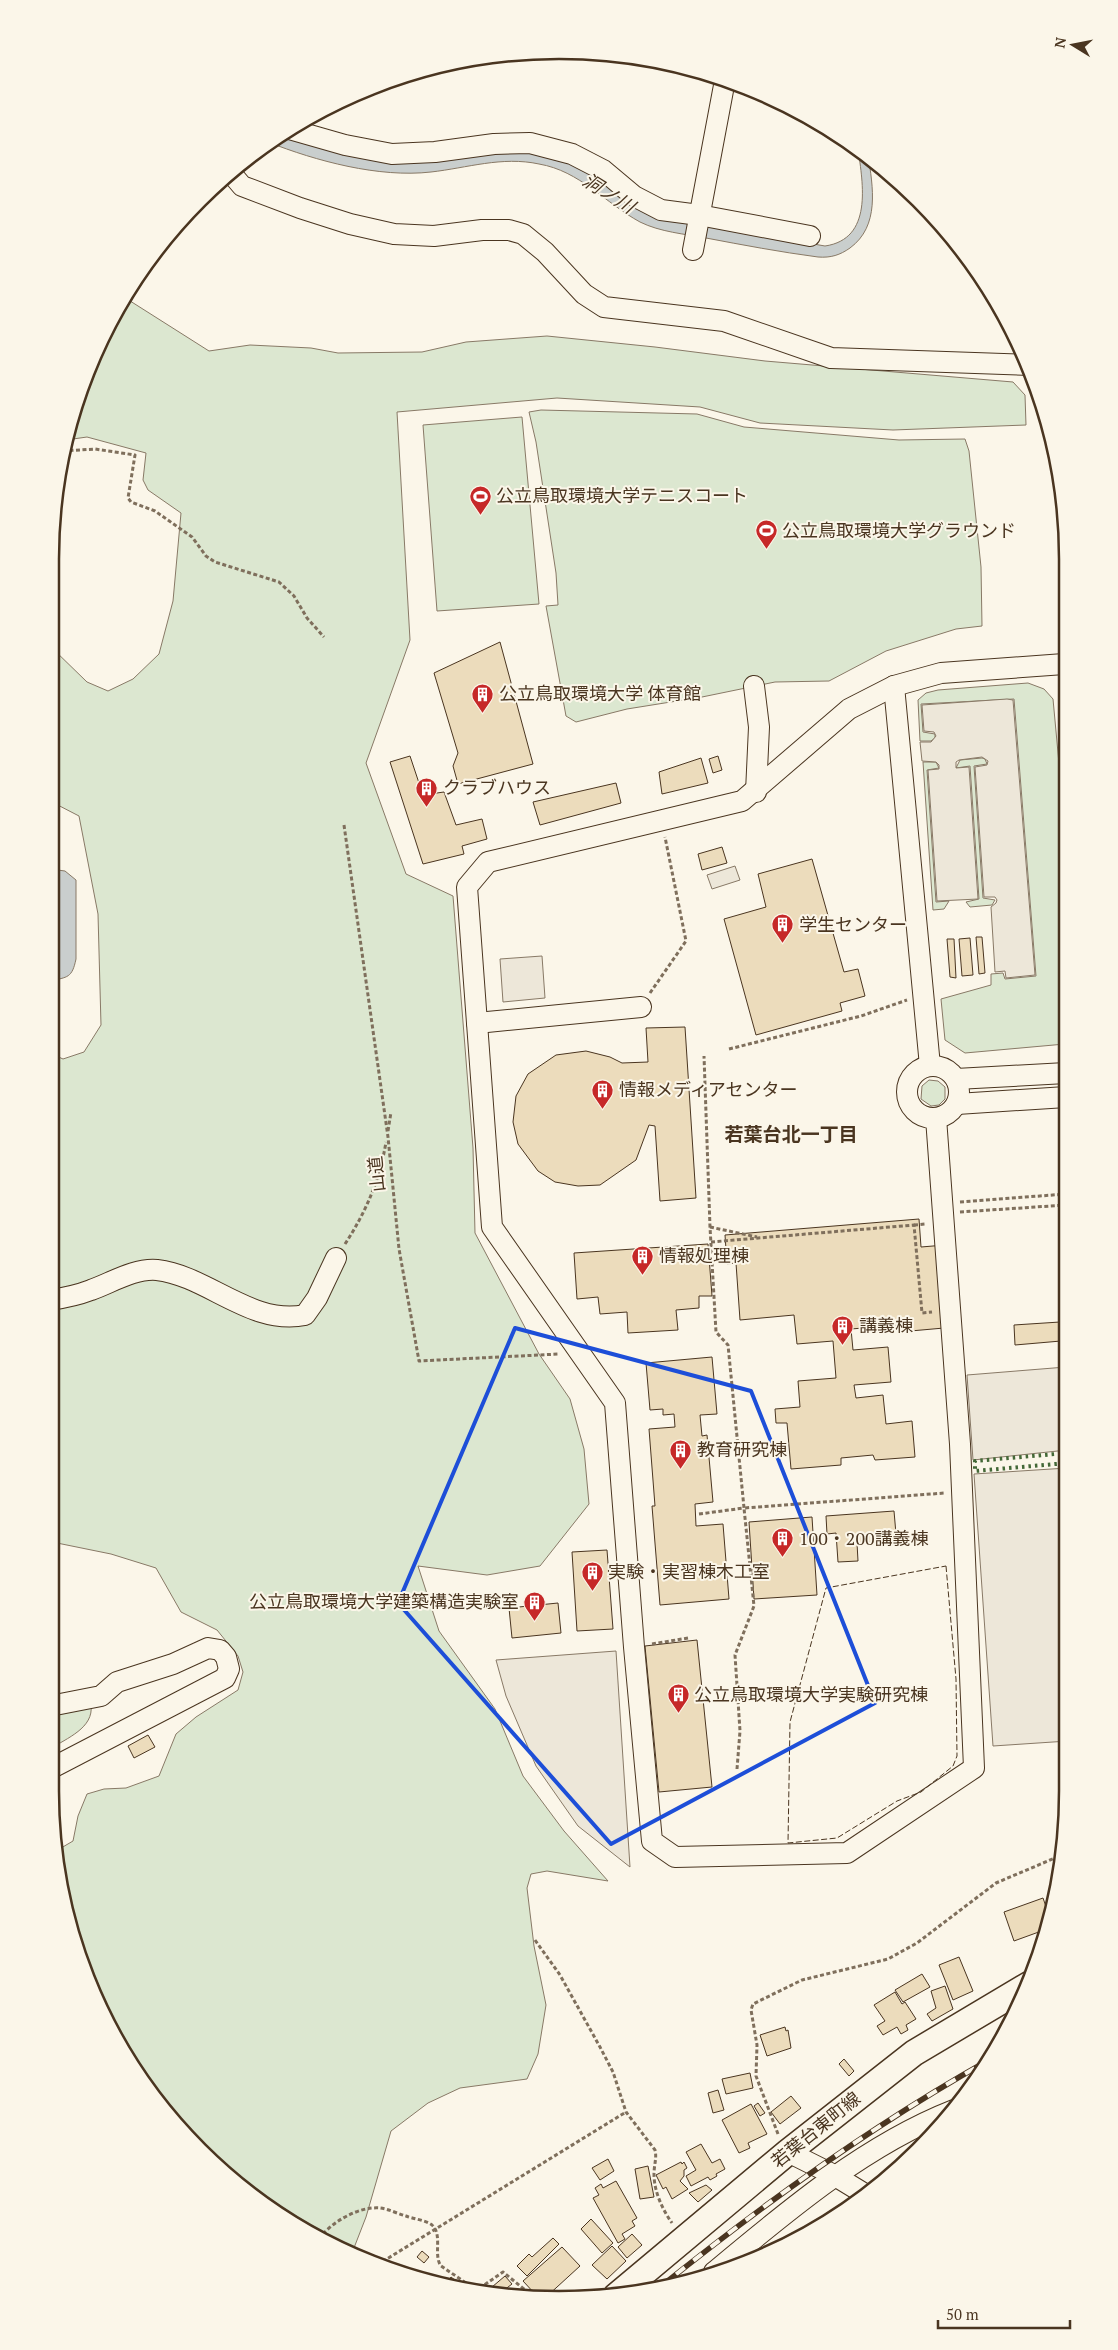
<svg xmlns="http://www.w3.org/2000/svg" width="1118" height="2350" viewBox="0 0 1118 2350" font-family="'PT Serif','Noto Sans JP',serif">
<rect width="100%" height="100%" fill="#fbf6e9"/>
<!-- green -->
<g fill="#dce7d0" stroke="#887966">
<path d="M 127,299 L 209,351 L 250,345 L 311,348 L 338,353 L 422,352 L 466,342 L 547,336 L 655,347 L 765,361 L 1013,382 L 1025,395 L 1026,425 L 893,430 L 760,423 L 700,407 L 557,398 L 397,412 L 410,640 L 366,763 L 406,874 L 453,896 L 473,1148 L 475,1233 L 539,1354 L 570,1399 L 584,1449 L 589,1504 L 540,1566 L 487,1575 L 418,1566 L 439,1631 L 495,1709 L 523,1776 L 564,1831 L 608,1881 L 547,1871 L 531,1874 L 527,1888 L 534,1946 L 546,2005 L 538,2054 L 527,2079 L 460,2088 L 428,2103 L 391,2131 L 366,2217 L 352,2253 C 336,2246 319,2240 304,2231 C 169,2152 71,2007 56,1851 L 73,1841 L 78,1816 L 87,1794 L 104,1789 L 126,1788 L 159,1776 L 176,1734 L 196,1717 L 238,1690 L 243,1672 L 238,1656 L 217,1630 L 181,1612 L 156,1568 L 111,1554 L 57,1543 L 50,1538 L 50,1053 L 63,1059 L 84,1052 L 101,1025 L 98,914 L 79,816 L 50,801 L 50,646 L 87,682 L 108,691 L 133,679 L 159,654 L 173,601 L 181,513 L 148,490 L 143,480 L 146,453 L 87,437 L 66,440 L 89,364 L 123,300 Z"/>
<polygon points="541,410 697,414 744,427 899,440 965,439 969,451 981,567 982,626 956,629 886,651 829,681 775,682 702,697 627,709 576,722 566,716 546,606 558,605 556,573 536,442 529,412"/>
<polygon points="522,417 539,604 437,611 423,425"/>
<polygon points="1028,683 1044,689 1053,699 1065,828 1065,1044 965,1053 945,1040 941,999 991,985 991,974 1003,973 1005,979 1036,976 1014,699 921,704 923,732 935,734 935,738 931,741 920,741 918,700 926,693 938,690"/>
<polygon points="982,758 985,759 987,764 974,766 983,898 995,900 992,905 970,907 966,902 979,899 970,766 956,768 960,760"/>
<polygon points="923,762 936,762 939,768 927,770 936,902 949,901 944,909 933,910"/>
<polygon points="929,1080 938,1081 945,1087 945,1099 939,1105 931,1106 921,1099 922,1086"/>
<path d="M 91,1705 C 94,1728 67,1738 50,1749 L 50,1712 Z"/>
</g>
<!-- parking -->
<g fill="#ede7d9" stroke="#887966">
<polygon points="1007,699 1013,700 1035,975 1006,978 1005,971 995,972 991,907 996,903 997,900 995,897 984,897 975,767 987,765 988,761 982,757 959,760 956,762 956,768 969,767 978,899 937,901 928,770 939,769 939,765 936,762 922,761 920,742 931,742 936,736 934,732 924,731 922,705"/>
<polygon points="735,866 740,880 712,889 707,875"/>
<polygon points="542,956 545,998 503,1002 500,959"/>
<polygon points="1066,1367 1067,1450 973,1460 967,1375"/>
<polygon points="1067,1468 1068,1741 993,1746 974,1474"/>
<polygon points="616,1651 630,1867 578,1826 536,1766 506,1696 496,1660"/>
</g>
<!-- water -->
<g fill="#c9cecd" stroke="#887966">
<path d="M 280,134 L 290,138 L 528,151 L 549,155 L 722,228 L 825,246 C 873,239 863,184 858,149 L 868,155 C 873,187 880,226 850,248 C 840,255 831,258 818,257 C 780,252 743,245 706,238 C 685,234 660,232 640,222 C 605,203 580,171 539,164 C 502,156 467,168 431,172 C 379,178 316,161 268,142 Z"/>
<path d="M 50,869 L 65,871 L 76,880 L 76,959 C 72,978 68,977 50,981 Z"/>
</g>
<!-- building -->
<g fill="#ecdcbc" stroke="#4a3520">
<polygon points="500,642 533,764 458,784 453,766 458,753 434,673"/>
<polygon points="410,756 423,795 444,792 456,825 482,819 487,839 462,846 464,854 423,864 390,762"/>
<polygon points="718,756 722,770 713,773 709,759"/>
<polygon points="701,758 708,783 662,794 659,772"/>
<polygon points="616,783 621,803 540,825 533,802"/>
<polygon points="722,847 727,863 702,870 698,854"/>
<polygon points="812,859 844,972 858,969 865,996 840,1003 842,1011 756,1035 724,919 766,907 758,874"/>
<polygon points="976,937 982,937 985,973 979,974"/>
<polygon points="970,938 973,975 962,976 959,939"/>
<polygon points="947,939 954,939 956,978 950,977"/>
<polygon points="685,1027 696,1198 660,1201 655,1126 649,1125 636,1160 600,1185 578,1186 555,1182 538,1171 518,1144 513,1122 516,1096 528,1074 556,1055 586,1051 610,1057 622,1063 648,1062 646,1028"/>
<polygon points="919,1219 921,1247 945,1245 944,1328 899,1332 899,1325 851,1329 853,1350 888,1347 891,1382 854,1385 856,1398 883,1395 886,1424 912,1421 915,1457 875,1460 873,1455 841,1458 841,1465 791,1469 787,1423 776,1423 775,1409 800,1407 798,1381 836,1378 833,1341 797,1344 794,1315 740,1320 736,1263 727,1264 725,1235"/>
<polygon points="708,1244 712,1296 699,1296 699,1308 676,1310 678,1330 628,1333 627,1312 600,1314 598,1297 577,1299 574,1253"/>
<polygon points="1060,1322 1061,1341 1015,1345 1014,1325"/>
<polygon points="712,1357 717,1414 700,1415 702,1436 707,1435 713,1502 695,1504 696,1526 723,1524 729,1599 660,1605 652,1506 655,1506 649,1429 675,1427 674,1414 663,1415 663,1409 650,1410 646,1363"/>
<polygon points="894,1511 896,1534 875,1536 876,1542 857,1543 858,1561 838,1562 836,1533 827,1534 826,1516"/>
<polygon points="812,1517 817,1595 754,1599 749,1522"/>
<polygon points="607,1550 613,1629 577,1631 572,1552"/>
<polygon points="558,1603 561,1633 512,1638 509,1608"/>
<polygon points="697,1640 712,1787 659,1792 645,1646"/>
<polygon points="148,1735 155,1747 134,1758 128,1746"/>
<polygon points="1043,1898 1050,1918 1047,1929 1014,1941 1004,1912"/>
<polygon points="959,1957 973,1991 953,2000 939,1965"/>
<polygon points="922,1974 930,1987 903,2002 895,1990"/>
<polygon points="945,1986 953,2009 932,2021 927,2014 936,2008 931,1991"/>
<polygon points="895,1992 902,2004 905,2002 916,2019 906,2025 908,2030 901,2034 897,2027 883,2035 877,2026 885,2021 874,2005"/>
<polygon points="785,2027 786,2031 788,2030 791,2048 767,2056 760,2035"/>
<polygon points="844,2059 854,2071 849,2076 839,2064"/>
<polygon points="750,2073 753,2088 726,2094 722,2079"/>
<polygon points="718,2090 724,2110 713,2113 708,2093"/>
<polygon points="791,2096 801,2108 780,2124 771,2112"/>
<polygon points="758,2103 765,2113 760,2116 754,2106"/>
<polygon points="751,2104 767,2134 748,2143 750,2148 739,2153 722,2120"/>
<polygon points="701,2144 712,2163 720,2159 725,2169 716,2174 717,2176 710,2180 708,2177 691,2186 686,2176 696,2170 686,2152"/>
<polygon points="608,2159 614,2171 600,2180 592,2168"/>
<polygon points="681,2162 682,2164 684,2162 687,2168 684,2170 684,2176 680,2181 688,2189 672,2199 666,2187 663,2189 656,2175"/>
<polygon points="648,2166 654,2197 640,2199 635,2169"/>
<polygon points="616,2181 637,2218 632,2221 635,2226 622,2234 625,2239 618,2243 593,2198 599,2195 595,2188 601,2184 603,2188"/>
<polygon points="706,2185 712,2190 698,2202 689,2193"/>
<polygon points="591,2219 613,2243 602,2253 581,2229"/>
<polygon points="632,2234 642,2245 627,2258 618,2247"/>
<polygon points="553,2238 559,2244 527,2276 517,2266 529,2254 532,2257"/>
<polygon points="612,2246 626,2261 607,2279 592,2265"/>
<polygon points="562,2247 580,2266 545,2298 539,2292 536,2295 523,2281"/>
<polygon points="422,2251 429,2257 424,2263 417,2257"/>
<polygon points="505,2276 512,2284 499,2294 492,2287"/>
<polygon points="451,2277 468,2290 467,2291 444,2286"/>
</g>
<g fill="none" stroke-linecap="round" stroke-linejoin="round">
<defs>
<g id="minor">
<polyline points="289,129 345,145 392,154 435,152 494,144 530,143 572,154 603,170 634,196 661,210 699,215 810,236"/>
<polyline points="231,173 242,186 300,208 350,224 394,234 434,236 482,230 509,230 523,234 545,252 584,294 604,307 724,321 831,358 1030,365"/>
<polyline points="693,250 725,80"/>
<polyline points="754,686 759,727 756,792"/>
<polyline points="894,686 930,1066"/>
<polyline points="477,1023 641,1007"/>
<circle cx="933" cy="1092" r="26"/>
<polyline points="956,1079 1066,1073"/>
<polyline points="957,1104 1066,1097"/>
<polyline points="936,1118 960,1444 974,1768 847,1853 675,1857 652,1841 634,1647 615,1403 492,1227 467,887 488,862 742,801 849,709 894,686 941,673 1064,664"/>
<path d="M 50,1300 C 64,1298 78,1295 91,1290 C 111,1283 134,1268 157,1270 C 208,1276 251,1326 305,1315 L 317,1298 L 336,1258"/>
<polyline points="50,1769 225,1678 229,1669 226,1657 220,1650 208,1648 173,1664 117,1682 101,1696 50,1706"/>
<polyline points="788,2152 832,2174 868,2196"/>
<path d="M 714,2272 C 787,2211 865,2145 954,2110"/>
</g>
<polyline id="major" points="616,2296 788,2152 914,2053 1030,1984"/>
</defs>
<!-- minor casing -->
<use href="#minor" stroke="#4a3520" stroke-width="22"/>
<!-- major casing -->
<use href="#major" stroke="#4a3520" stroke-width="28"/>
<!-- path -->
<g stroke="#7f6f5c" stroke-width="3" stroke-dasharray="4 2.5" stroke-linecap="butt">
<polyline points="63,451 95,449 135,455 128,498 131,502 155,511 192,537 206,556 215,562 279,582 294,596 307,618 324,637"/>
<polyline points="344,825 388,1137 399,1249 419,1361 559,1354"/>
<polyline points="650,993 686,941 665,837"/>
<polyline points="729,1049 861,1016 907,1000"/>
<polyline points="388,1131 391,1112"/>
<polyline points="960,1202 1066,1194"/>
<polyline points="960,1212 1066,1205"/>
<polyline points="914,1225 925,1224"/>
<polyline points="710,1227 757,1237"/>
<polyline points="711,1242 914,1225 922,1313 932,1312"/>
<path d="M 345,1244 C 366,1212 380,1179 386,1142"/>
<polyline points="699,1514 744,1508 728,1345 716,1332 710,1227 704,1056"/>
<polyline points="652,1644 688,1638"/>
<polyline points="737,1769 740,1731 735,1655 754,1606 744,1508 945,1493"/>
<path d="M 535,1940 L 560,1975 L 600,2047 L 613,2072 L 626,2112 L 655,2150 C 657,2158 654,2165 654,2174 C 654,2191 662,2209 672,2223"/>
<polyline points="778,2134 756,2076 757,2045 751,2010 753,2004 802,1980 888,1959 917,1943 996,1883 1062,1855"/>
<path d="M 319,2239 C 331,2222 359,2206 380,2208 C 389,2209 398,2214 406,2216 C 413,2219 426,2220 432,2225 C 443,2235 433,2255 441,2266 L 475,2289"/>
<polyline points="377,2265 626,2112"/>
<polyline points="474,2292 503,2272 535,2298"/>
</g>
<!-- minor -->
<use href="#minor" stroke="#fbf6e9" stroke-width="20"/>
<!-- major -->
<use href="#major" stroke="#fbf6e9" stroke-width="25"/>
<defs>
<path id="rail" d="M 659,2288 C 763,2204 873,2125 989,2060"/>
</defs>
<!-- rail casing -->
<use href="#rail" stroke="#4a3520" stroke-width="5.5"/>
<!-- rail -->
<use href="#rail" stroke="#fbf6e9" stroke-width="4" stroke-dasharray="11" stroke-linecap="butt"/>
<!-- hedge -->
<polyline stroke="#436837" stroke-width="4" stroke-dasharray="2.5 4" stroke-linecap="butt" points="1067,1453 975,1461 975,1471 1067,1463"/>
<!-- fence -->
<polygon stroke="#4a3520" stroke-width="1" stroke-dasharray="6 2.5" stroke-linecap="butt" points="946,1566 956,1679 957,1756 953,1766 921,1792 897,1801 837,1838 788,1843 790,1722 826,1588"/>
</g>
<!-- marked area -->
<path fill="none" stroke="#1d4ed8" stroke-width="4" stroke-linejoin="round" d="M 515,1328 L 751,1391 L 875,1703 L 611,1844 L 398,1603 Z"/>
<!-- icons -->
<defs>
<symbol id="stadium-pin" viewBox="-11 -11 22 30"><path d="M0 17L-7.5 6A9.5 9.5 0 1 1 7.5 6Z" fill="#c62828" stroke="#fbf6e9"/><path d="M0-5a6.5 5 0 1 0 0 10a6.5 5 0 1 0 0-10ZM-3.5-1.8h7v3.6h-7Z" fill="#fff"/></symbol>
<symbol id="building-pin" viewBox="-11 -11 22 30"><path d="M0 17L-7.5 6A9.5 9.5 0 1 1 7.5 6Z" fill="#c62828" stroke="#fbf6e9"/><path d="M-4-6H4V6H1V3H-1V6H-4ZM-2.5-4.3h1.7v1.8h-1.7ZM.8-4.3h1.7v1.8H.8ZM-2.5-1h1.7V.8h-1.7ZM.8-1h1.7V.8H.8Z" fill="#fff"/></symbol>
</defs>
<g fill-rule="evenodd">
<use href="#stadium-pin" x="468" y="484" width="25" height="34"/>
<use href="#stadium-pin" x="754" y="518" width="25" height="34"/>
<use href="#building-pin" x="470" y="682" width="25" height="34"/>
<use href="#building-pin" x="414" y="776" width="25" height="34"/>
<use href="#building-pin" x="770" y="912" width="25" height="34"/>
<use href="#building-pin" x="590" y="1078" width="25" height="34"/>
<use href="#building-pin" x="630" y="1244" width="25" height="34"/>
<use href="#building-pin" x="830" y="1314" width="25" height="34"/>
<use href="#building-pin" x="668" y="1438" width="25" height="34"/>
<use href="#building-pin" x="770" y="1526" width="25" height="34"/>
<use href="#building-pin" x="580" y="1560" width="25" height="34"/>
<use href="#building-pin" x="522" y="1590" width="25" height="34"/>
<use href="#building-pin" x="666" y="1682" width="25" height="34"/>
</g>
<g text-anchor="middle" stroke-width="4" stroke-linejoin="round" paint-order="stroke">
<!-- poi labels -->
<g font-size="18" fill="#4a3520" stroke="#fbf6e9" text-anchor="start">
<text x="496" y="502">公立鳥取環境大学テニスコート</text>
<text x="782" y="537">公立鳥取環境大学グラウンド</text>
<text x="499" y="700">公立鳥取環境大学 体育館</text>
<text x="443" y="794">クラブハウス</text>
<text x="799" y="931">学生センター</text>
<text x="619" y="1096">情報メディアセンター</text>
<text x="659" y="1262">情報処理棟</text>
<text x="859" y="1332">講義棟</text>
<text x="697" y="1456">教育研究棟</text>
<text x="799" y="1545">100・200講義棟</text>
<text x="608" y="1578">実験・実習棟木工室</text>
<text x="519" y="1608" text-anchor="end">公立鳥取環境大学建築構造実験室</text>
<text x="694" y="1701">公立鳥取環境大学実験研究棟</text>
</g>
<!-- street labels -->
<g font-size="18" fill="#4a3520" stroke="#fbf6e9">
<text transform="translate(377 1174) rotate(-96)" y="6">山道</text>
<text transform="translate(816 2130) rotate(-39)" y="6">若葉台東町線</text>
</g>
<!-- water labels -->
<g font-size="19" font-style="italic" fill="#4a3520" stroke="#fbf6e9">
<text transform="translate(609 193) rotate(32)" y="7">洞ノ川</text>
</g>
<!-- neighbourhood labels -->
<g font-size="19" font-weight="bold" fill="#4a3520" stroke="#fbf6e9">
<text x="791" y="1141">若葉台北一丁目</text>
</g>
</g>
<!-- crop -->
<path d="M0 0H1118V2350H0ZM559 59H559A500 500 0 0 1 1059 559V1791A500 500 0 0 1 559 2291H559A500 500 0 0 1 59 1791V559A500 500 0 0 1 559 59Z" fill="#fbf6e9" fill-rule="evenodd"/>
<path fill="none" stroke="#4a3520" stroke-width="2.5" d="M559 59H559A500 500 0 0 1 1059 559V1791A500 500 0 0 1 559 2291H559A500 500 0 0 1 59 1791V559A500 500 0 0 1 559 59Z"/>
<!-- north arrow -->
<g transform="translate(1073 45) rotate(280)" stroke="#fbf6e9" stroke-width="4" paint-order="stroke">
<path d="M0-4L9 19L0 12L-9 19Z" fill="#4a3520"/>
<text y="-8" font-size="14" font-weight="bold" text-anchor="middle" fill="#4a3520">N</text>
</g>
<!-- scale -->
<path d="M938 2320v8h132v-8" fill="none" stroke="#4a3520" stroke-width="2.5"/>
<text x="946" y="2320" font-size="15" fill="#4a3520" stroke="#fbf6e9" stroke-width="4" paint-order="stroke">50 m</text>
</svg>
